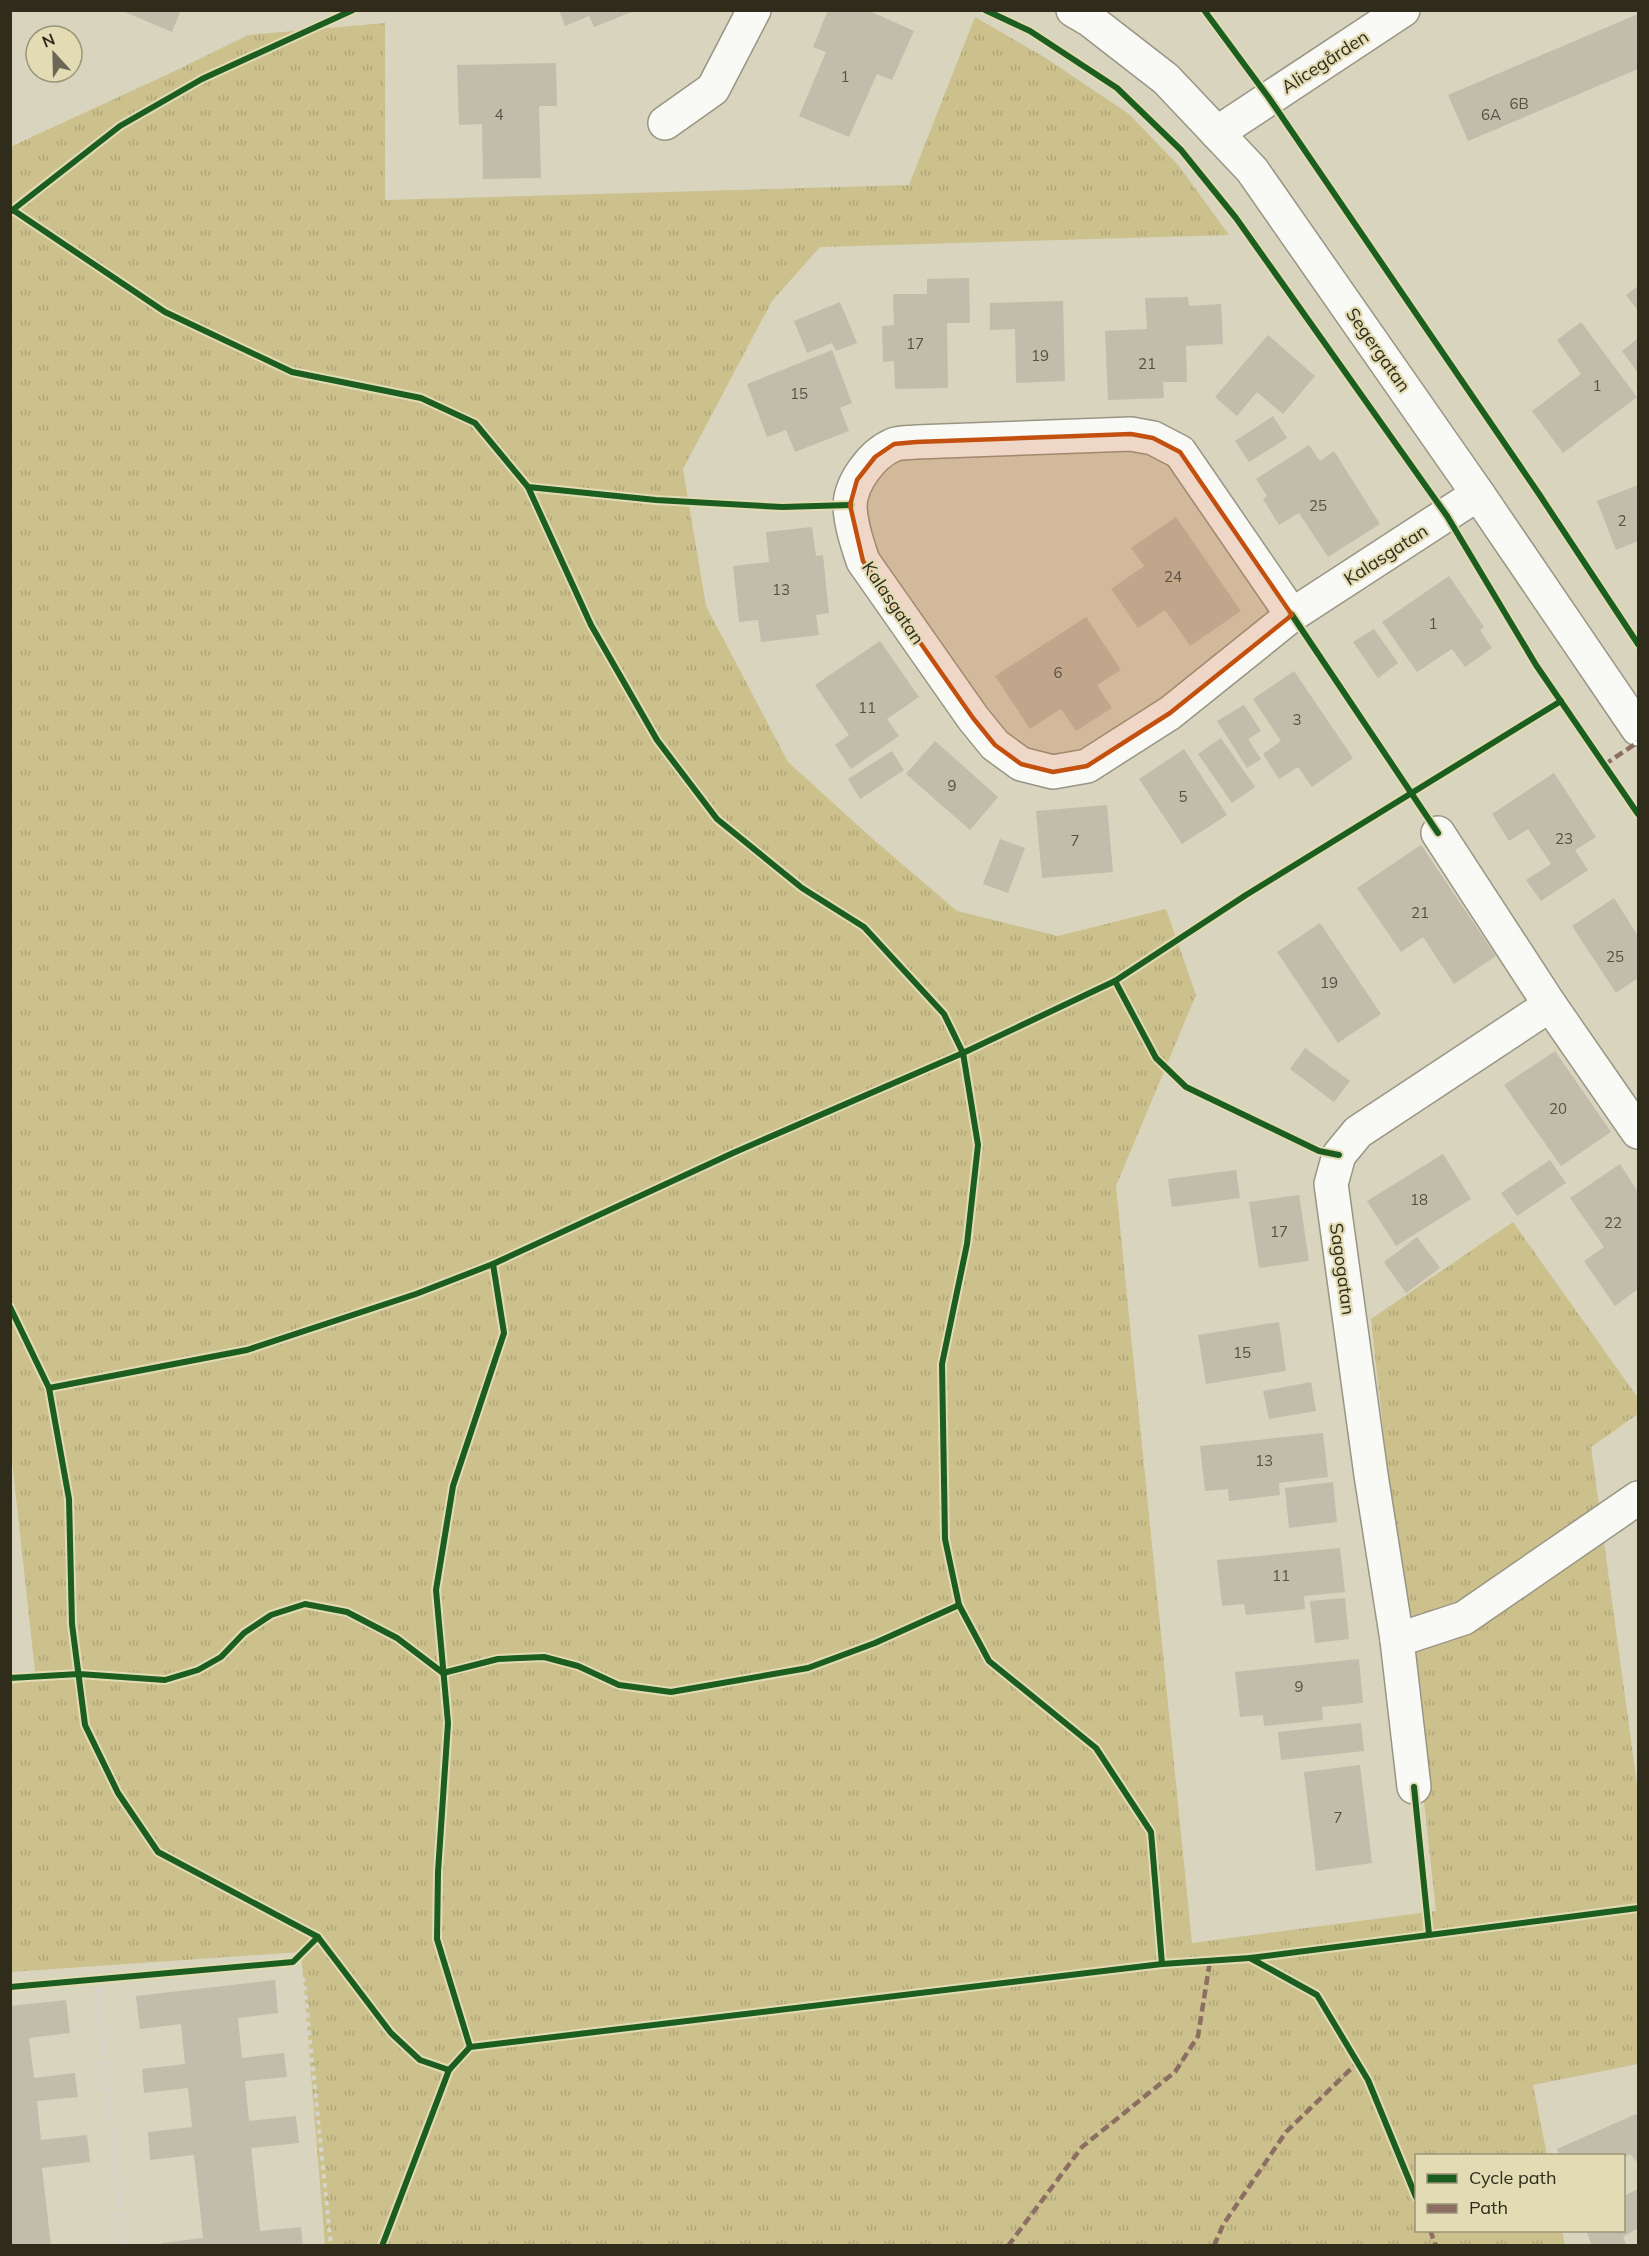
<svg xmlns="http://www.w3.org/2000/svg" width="1649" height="2256" viewBox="0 0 1649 2256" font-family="Mulish,sans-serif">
<defs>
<pattern id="park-tufts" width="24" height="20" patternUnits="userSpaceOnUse" patternTransform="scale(1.5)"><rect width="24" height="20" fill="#ccc18c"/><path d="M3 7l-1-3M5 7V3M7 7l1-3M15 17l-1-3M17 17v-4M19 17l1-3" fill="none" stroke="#b0a678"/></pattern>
</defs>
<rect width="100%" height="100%" fill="#d8d4be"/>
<!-- park -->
<polygon fill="url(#park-tufts)" points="975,17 1044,57 1129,114 1179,166 1229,235 820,247 772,301 683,469 706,606 788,762 875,841 957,911 1058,936 1166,909 1196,995 1116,1186 1192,1943 1436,1911 1371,1319 1513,1222 1638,1398 1638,1414 1591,1447 1638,1792 1638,2064 1533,2085 1547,2155 1416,2156 1416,2230 1562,2231 1565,2245 325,2245 301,1952 11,1972 11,1684 36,1680 10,1443 10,147 177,70 248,35 385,23 385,200 909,185"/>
<!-- building -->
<g fill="#c2bcab">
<polygon points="120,10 181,10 172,32"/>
<polygon points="559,10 634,10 634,11 594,27 589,16 565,26"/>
<polygon points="828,10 867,10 914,31 892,80 877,74 849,137 799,116 826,52 813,47"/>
<polygon points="1638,14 1638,69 1468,141 1448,95"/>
<polygon points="556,63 557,106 539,106 541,178 483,179 482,124 459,125 457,65"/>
<polygon points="969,278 970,323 947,323 948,388 895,389 894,361 883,362 882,326 894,325 893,294 927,294 927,279"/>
<polygon points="1638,286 1638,311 1626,295"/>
<polygon points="1188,297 1189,306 1221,304 1223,344 1186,346 1187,382 1163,382 1164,398 1108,400 1105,331 1147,329 1145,298"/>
<polygon points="1063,301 1065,381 1016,383 1015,329 990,330 990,303"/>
<polygon points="840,302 857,343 836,351 832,343 807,353 794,321"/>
<polygon points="1581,322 1637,397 1563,453 1532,411 1581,374 1557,340"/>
<polygon points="1268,335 1315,376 1283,414 1257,392 1237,416 1215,397"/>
<polygon points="1638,338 1638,373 1622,351"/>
<polygon points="832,350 852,403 840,408 849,431 795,452 786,430 767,437 747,384"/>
<polygon points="1273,416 1287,438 1249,462 1235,441"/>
<polygon points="1309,445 1320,461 1334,451 1380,524 1328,557 1299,513 1279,525 1263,499 1267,496 1256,479"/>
<polygon points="1638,485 1638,541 1616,550 1597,501"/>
<polygon points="1176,517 1241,611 1190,646 1165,610 1138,628 1111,589 1144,566 1131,548"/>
<polygon points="812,527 816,556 823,555 829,613 816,615 819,635 761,642 758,620 739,622 733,566 769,562 766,532"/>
<polygon points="1449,576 1484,627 1480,630 1492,648 1465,667 1452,649 1417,672 1382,622"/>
<polygon points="1086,617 1121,670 1097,685 1112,708 1076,731 1061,709 1030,729 995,676"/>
<polygon points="1374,629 1398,663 1378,678 1353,642"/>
<polygon points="880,641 919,697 887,719 899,736 851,769 835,745 849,735 815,685"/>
<polygon points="1294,671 1353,758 1312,787 1298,767 1279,779 1263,754 1281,741 1253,699"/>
<polygon points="1244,705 1261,731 1248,739 1261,759 1247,768 1217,721"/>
<polygon points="1221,738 1255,787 1232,803 1198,754"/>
<polygon points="935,741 998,797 970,830 906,774"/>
<polygon points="1184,749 1227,815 1182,844 1139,779"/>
<polygon points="892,751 904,770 860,799 848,779"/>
<polygon points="1554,773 1596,837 1575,850 1588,870 1541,901 1526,880 1551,864 1528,829 1509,841 1492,814"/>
<polygon points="1107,805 1113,872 1042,878 1036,811"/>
<polygon points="1000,839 1025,848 1008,893 983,884"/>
<polygon points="1421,845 1496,956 1454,984 1423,937 1401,952 1357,888"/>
<polygon points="1614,898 1638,936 1638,978 1616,993 1572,926"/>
<polygon points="1320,923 1381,1014 1338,1043 1277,952"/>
<polygon points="1305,1048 1350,1081 1334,1102 1290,1069"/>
<polygon points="1555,1051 1611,1132 1561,1166 1504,1085"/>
<polygon points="1443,1154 1471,1199 1396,1246 1367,1201"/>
<polygon points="1550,1160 1566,1183 1517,1216 1501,1193"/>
<polygon points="1620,1164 1638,1192 1638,1289 1615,1306 1584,1261 1604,1247 1570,1198"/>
<polygon points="1236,1170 1240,1198 1172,1207 1168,1179"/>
<polygon points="1299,1195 1309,1261 1259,1268 1249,1202"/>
<polygon points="1417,1237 1440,1268 1406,1293 1384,1262"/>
<polygon points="1279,1322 1286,1371 1206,1384 1198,1335"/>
<polygon points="1311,1382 1316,1411 1269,1419 1263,1391"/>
<polygon points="1323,1433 1328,1477 1279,1483 1280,1495 1229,1501 1228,1489 1205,1491 1200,1446"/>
<polygon points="1333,1482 1337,1522 1289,1528 1285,1488"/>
<polygon points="1340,1548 1345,1592 1304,1596 1305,1609 1246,1615 1244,1604 1222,1606 1217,1560"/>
<polygon points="1345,1598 1349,1639 1315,1643 1310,1601"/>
<polygon points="1359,1659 1363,1703 1322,1707 1323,1720 1264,1726 1263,1715 1240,1717 1235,1672"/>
<polygon points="1361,1723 1364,1751 1281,1760 1278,1732"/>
<polygon points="1360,1765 1372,1863 1316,1871 1304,1772"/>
<polygon points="275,1980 278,2013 238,2018 242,2058 284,2053 287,2077 245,2081 249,2121 296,2116 299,2143 251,2148 260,2231 301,2227 303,2246 162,2246 162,2243 203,2238 194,2155 150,2160 148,2132 192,2127 188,2088 144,2093 142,2069 185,2064 181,2024 140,2029 136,1996"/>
<polygon points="66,2000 70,2033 29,2038 34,2078 75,2073 78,2097 37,2101 41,2140 87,2135 90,2162 42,2168 51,2246 10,2246 10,2006"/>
<polygon points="1636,2114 1638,2117 1638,2163 1630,2154 1624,2158 1624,2156 1560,2156 1557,2149"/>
<polygon points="1638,2189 1638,2228 1623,2237 1627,2246 1592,2246 1586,2230 1624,2230 1624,2196"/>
</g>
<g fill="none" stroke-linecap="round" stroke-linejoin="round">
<defs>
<g id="minor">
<polyline points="1073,10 1090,20 1166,79 1252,170 1478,494 1638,729"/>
<polyline points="665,123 713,89 754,10"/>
<polyline points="1217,133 1403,10"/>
<path d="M 1292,615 L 1180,452 L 1153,438 L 1131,434 L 916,442 C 909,443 900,442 893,445 C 872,454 850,483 850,507 C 851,525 857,543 863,561 L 973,718 L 995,745 L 1021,764 L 1053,772 L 1087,766 L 1170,713 L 1292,615 L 1478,494"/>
<polyline points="1438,833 1550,1005 1638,1132"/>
<polyline points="1397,1640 1464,1618 1638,1498"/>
<polyline points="1414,1787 1397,1640 1371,1475 1331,1184 1339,1155 1358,1132 1550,1005"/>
</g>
</defs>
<!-- minor casing -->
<use href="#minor" stroke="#999584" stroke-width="36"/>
<!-- path -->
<g stroke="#d5d4cd" stroke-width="4" stroke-dasharray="4.5 4.5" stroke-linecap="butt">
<polyline points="10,1319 16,1318"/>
<polyline points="293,1962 304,1981 331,2246"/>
<polyline points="96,1980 124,2246"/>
</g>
<!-- minor -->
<use href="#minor" stroke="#f9f9f5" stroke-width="33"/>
<!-- quiet -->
<g stroke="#8d6e63" stroke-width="4.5" stroke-dasharray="9 4.5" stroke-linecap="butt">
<polyline points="1604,765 1638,742"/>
<polyline points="1430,2230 1436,2246"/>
<polyline points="1008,2246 1082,2147 1175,2072 1198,2036 1210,1961"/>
<polyline points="1214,2246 1223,2225 1286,2132 1357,2063"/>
</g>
<defs>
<g id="cycleway">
<polyline points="985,10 1030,31 1117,88 1181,150 1236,218 1447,516 1536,665 1638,814"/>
<polyline points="1204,10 1269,98 1539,494 1638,644"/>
<polyline points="13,210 165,312 292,372 421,398 475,423 528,487 656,500 782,507 850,505"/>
<polyline points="10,212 120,126 202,79 353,10"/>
<polyline points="528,487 591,625 657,740 717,819 802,888 864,927 944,1014 963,1053 978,1145 967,1244 942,1364 945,1539 959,1605 989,1661 1096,1748 1151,1832 1162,1964"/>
<polyline points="1292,615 1438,833"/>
<polyline points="1115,981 1156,1058 1186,1087 1319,1151 1339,1155"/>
<polyline points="10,1307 49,1388 69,1499 72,1624 85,1725 118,1793 158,1852 318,1937 391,2033 420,2060 449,2070"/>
<polyline points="49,1388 247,1350 416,1294 493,1264 733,1153 963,1053 1115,981 1246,895 1561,701"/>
<polyline points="10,1678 79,1674 165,1680 198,1670 221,1657 244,1633 271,1615 305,1604 347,1612 397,1638 443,1673 498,1659 544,1657 578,1666 619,1685 671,1692 808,1668 875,1643 959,1605"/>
<polyline points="1414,1787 1429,1934"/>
<polyline points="1250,1958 1317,1995 1368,2080 1416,2197"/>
<polyline points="10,1987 293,1962 318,1937"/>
<polyline points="470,2047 437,1939 438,1872 448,1723 436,1590 453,1486 504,1333 493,1264"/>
<polyline points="382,2246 449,2070 470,2047 1162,1964 1250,1958 1638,1908"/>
</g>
</defs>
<!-- cycleway casing -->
<use href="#cycleway" stroke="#e3dbb3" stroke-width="10"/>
<!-- cycleway -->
<use href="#cycleway" stroke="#1b5e20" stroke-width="6"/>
</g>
<!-- marked area -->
<path fill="#c3500f" fill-opacity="0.2" stroke="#c3500f" stroke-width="4.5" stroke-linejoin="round" d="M 1131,434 L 1153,438 L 1180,452 L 1292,615 L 1170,713 L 1087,766 L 1053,772 L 1021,764 L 995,745 L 973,718 L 863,561 L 850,505 L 857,480 L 875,457 L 894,444 L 916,442 Z"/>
<g text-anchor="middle" stroke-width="4.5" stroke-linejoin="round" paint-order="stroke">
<!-- number labels -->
<g font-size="15" fill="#565242">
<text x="845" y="82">1</text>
<text x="1519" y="109">6B</text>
<text x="499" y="120">4</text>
<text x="1491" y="120">6A</text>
<text x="915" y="349">17</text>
<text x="1040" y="361">19</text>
<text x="1147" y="369">21</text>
<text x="1597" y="391">1</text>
<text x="799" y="399">15</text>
<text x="1318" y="511">25</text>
<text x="1622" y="526">2</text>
<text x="1173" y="582">24</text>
<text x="781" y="595">13</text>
<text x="1433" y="629">1</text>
<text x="1058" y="678">6</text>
<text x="867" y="713">11</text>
<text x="1297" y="725">3</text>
<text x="952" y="791">9</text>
<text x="1183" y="802">5</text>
<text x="1564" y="844">23</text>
<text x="1075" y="846">7</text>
<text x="1420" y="918">21</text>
<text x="1615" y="962">25</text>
<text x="1329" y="988">19</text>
<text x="1558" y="1114">20</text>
<text x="1419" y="1205">18</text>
<text x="1613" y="1228">22</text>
<text x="1279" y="1237">17</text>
<text x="1242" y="1358">15</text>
<text x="1264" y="1466">13</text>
<text x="1281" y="1581">11</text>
<text x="1299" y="1692">9</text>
<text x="1338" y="1823">7</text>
</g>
<!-- street labels -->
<g font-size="18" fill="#2f2c1c" stroke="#e3dbb3">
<text transform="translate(1325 62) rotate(-33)" y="6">Alicegården</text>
<text transform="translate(1378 350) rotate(55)" y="6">Segergatan</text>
<text transform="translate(1386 555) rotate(-33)" y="6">Kalasgatan</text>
<text transform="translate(893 603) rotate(56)" y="6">Kalasgatan</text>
<text transform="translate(1342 1269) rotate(82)" y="6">Sagogatan</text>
</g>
</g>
<!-- border -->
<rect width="1649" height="2256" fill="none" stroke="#2f2c1c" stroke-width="24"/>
<!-- legend -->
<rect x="1415" y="2154" width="210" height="78" fill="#e3dbb3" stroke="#9b9577" stroke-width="1.5"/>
<rect x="1427" y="2174" width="30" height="9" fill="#1b5e20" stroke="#9b9577" stroke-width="1.5"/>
<text x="1469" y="2184" font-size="18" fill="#2f2c1c">Cycle path</text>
<rect x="1427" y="2204" width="30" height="9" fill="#8d6e63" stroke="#9b9577" stroke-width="1.5"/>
<text x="1469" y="2214" font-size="18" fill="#2f2c1c">Path</text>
<!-- north arrow -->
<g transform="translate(54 54) rotate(338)"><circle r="28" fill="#e3dbb3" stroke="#9b9577" stroke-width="1.5"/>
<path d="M0-4.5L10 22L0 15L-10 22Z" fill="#6a6755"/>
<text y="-9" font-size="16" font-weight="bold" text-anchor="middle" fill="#2f2c1c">N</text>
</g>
</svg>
